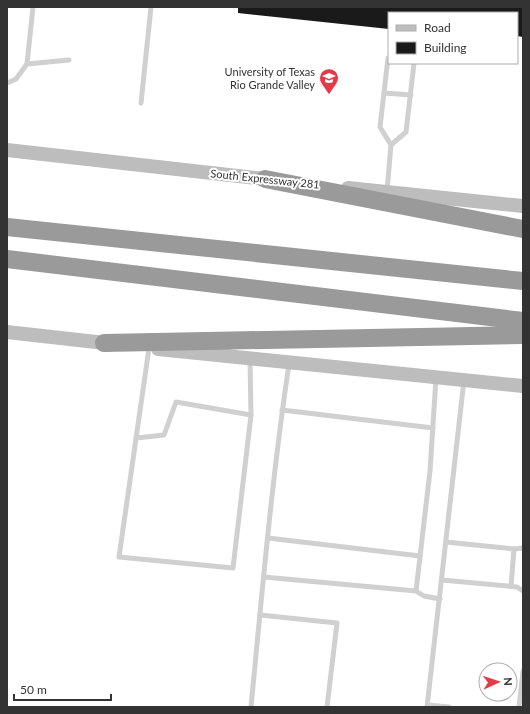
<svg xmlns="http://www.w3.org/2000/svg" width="530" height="714" viewBox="0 0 530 714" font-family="Lato,sans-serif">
<rect width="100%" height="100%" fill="#fff"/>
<!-- building -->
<polygon fill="#1a1a1a" points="238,7 523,7 523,37 517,36 517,13 389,13 389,29 238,13"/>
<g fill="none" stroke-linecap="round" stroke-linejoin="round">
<!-- lane -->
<g stroke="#d0d0d0" stroke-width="5">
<polyline points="33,7 27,64 69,60"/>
<polyline points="7,83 16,79 27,64"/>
<polyline points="384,93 411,95"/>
<polyline points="141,103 151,7"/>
<polyline points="391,145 406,132 414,63"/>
<polyline points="387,191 391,145 380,127 388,58 389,58"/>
<polyline points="149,348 119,557 233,568 251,415"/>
<polyline points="282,410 433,428"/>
<polyline points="136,438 164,435 176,402 251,415 250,360"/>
<polyline points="268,538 420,556"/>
<polyline points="446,542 514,549 511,586"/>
<polyline points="514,549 523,548"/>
<polyline points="264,577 416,591 430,471 436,378"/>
<polyline points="442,580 517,587 523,591"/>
<polyline points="416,591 424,596 440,599"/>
<polyline points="260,615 337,623 327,707"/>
<polyline points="428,705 449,707"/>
<path d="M 251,707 C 262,593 272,478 289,364"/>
<polyline points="427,707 464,380"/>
<polyline points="519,707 523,671"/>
</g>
<!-- secondary -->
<g stroke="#bdbdbd" stroke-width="14">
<polyline points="7,150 274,180"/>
<polyline points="348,188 523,206"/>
<polyline points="7,332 114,344"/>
<polyline points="158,349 523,386"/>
</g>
<!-- highway -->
<g stroke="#9a9a9a" stroke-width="18">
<polyline points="265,179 523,229"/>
<polyline points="7,227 523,281"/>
<polyline points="7,259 523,321"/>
<polyline points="104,343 523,335"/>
</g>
</g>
<!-- icons -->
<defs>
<symbol id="university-pin" viewBox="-11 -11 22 30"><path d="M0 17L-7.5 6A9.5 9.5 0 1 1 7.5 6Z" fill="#e63946" stroke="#fff"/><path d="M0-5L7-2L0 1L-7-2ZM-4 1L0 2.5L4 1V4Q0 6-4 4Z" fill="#fff"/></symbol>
</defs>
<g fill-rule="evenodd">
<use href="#university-pin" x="318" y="67" width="22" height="30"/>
</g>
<g text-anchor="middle" stroke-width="4" stroke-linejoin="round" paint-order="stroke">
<!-- poi labels -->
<g font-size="11" fill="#333" stroke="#fff" text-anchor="end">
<text x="315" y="76">University of Texas<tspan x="315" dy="13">Rio Grande Valley</tspan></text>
</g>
<!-- street labels -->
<g font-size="11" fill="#333" stroke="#fff">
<text transform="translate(265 179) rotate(6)" y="4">South Expressway 281</text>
</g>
</g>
<!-- border -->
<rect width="530" height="714" fill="none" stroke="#333333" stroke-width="16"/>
<!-- legend -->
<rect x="388" y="12" width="130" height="52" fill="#ffffff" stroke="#adadad"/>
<rect x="396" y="25" width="20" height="6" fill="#bdbdbd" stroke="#adadad"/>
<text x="424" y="32" font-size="12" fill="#333333">Road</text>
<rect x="396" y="42" width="20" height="12" fill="#1a1a1a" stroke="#adadad"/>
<text x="424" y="52" font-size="12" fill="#333333">Building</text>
<!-- north arrow -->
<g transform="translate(498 682) rotate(87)"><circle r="19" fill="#ffffff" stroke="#adadad"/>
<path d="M0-3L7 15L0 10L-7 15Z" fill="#e63946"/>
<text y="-6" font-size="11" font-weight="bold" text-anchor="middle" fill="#333333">N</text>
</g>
<!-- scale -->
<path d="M14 694v6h97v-6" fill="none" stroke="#333333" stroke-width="2"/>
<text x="20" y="694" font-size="12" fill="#333333" stroke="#ffffff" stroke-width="3" paint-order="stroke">50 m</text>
</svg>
